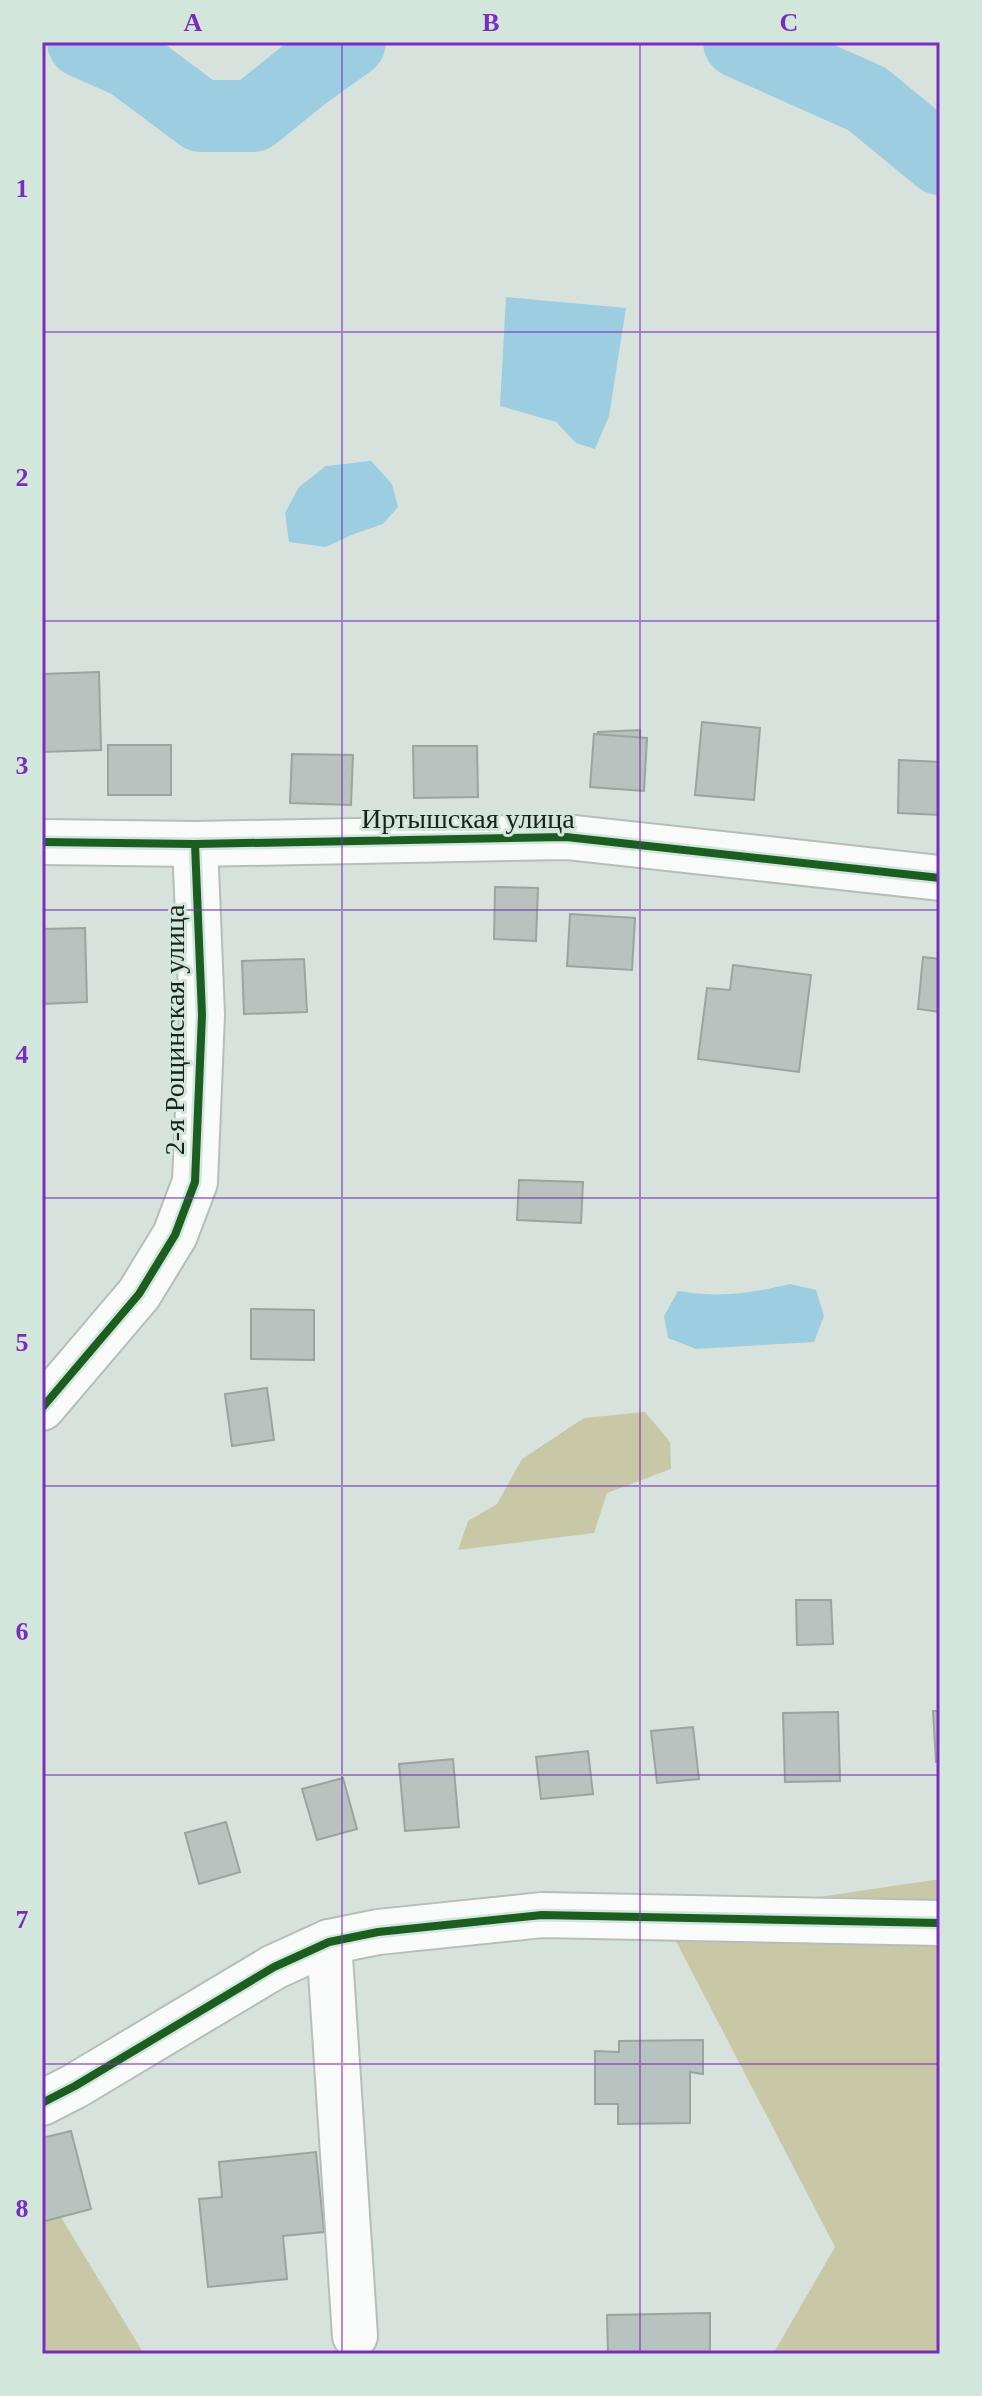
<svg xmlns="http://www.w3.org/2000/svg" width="982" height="2396" viewBox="0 0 982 2396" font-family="Georgia,serif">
<rect width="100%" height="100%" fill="#d7e2dc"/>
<!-- green -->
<g fill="#c8c8a7">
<polygon points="645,1412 670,1442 671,1469 607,1493 594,1533 458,1550 468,1521 497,1504 522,1459 584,1418"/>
<polygon points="940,1879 940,2354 773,2354 835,2247 665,1920"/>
<polygon points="42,2186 144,2354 42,2354"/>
</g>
<!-- water -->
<g fill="#9dcde0">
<polygon points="506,297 626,308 609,416 595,449 576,443 556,422 500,406"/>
<polygon points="371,461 392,484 398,507 383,524 351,535 326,547 289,542 285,513 299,487 326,466"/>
<path d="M 790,1284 L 816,1290 L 824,1316 L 814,1342 L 696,1349 L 668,1338 L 664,1316 L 678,1291 C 723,1298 746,1294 790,1284 Z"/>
</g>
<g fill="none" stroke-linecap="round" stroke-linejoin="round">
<!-- river -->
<g stroke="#9dcde0" stroke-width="72">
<polyline points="83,42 130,63 201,116 253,116 305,74 350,42"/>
<polyline points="739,42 867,99 940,159"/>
</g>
</g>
<!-- building -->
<g fill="#b8c2bf" stroke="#9aa4a1" stroke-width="2">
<polygon points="99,672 101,750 42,752 42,674"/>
<polygon points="702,722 760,728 754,800 695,795"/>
<polygon points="640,730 642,784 599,784 598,732"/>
<polygon points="594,734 647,738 644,791 590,787"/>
<rect x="108" y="745" width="63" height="50"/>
<polygon points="413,746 477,746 478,797 414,798"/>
<polygon points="292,754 353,755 351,805 290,803"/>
<polygon points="899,760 940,762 940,815 898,813"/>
<polygon points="495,887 538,888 536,941 494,939"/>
<polygon points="570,914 635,918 632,970 567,966"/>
<polygon points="85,928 87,1002 42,1004 42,929"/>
<polygon points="923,957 940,959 940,1012 918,1009"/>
<polygon points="304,959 307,1012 244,1014 242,961"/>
<polygon points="733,965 811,975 799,1072 698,1059 707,988 730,990"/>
<polygon points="519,1180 583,1182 581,1223 517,1220"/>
<polygon points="251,1309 314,1310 314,1360 251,1359"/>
<polygon points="267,1388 274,1440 232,1446 225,1394"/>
<polygon points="796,1600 831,1600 833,1644 797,1645"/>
<polygon points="933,1711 940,1711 940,1762 936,1762"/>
<polygon points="838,1712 840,1781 785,1782 783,1713"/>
<polygon points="693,1727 699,1779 657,1783 651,1731"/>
<polygon points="588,1751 593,1794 541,1799 536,1757"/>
<polygon points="453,1759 459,1827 405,1831 399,1764"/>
<polygon points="343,1778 357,1829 317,1840 302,1789"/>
<polygon points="226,1822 240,1872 199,1884 185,1833"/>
<polygon points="703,2040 703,2074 690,2072 690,2123 618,2124 618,2104 595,2104 595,2051 619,2052 619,2041"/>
<polygon points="71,2131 91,2209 42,2222 42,2138"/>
<polygon points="316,2152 324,2232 283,2236 287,2279 208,2287 199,2199 222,2197 219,2162"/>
<polygon points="710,2313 710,2354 608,2354 607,2315"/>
</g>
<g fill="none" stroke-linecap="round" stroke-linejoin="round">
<defs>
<g id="minor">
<polyline points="42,842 195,844 566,837 940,878"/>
<polyline points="42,1408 139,1294 175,1235 195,1182 202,1015 195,844"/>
<polyline points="329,1942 355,2336"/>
<polyline points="42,2103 75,2086 274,1967 329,1942 378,1932 542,1915 940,1923"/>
</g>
</defs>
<!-- minor casing -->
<use href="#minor" stroke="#b5beb9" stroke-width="48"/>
<!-- minor -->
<use href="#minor" stroke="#f9fbfa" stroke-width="44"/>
<defs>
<g id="cycleway">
<polyline points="42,842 195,844 566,837 940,878"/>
<polyline points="42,1408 139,1294 175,1235 195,1182 202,1015 195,844"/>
<polyline points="42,2103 75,2086 274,1967 329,1942 378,1932 542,1915 940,1923"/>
</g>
</defs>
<!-- cycleway casing -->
<use href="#cycleway" stroke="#d2e6dc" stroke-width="13"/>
<!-- cycleway -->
<use href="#cycleway" stroke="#1b5e20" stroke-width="8"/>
</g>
<!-- grid -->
<path fill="none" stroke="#7b2cbf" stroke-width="2" stroke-opacity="0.55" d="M 342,42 L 342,2354M 640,42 L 640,2354M 42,332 L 940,332M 42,621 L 940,621M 42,910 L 940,910M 42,1198 L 940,1198M 42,1486 L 940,1486M 42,1775 L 940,1775M 42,2064 L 940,2064"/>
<g text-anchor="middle" stroke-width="6" stroke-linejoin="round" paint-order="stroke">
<!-- street labels -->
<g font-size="28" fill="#1b221e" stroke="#d2e6dc">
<text x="468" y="828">Иртышская улица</text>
<text transform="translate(174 1030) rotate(-90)" y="10">2-я Рощинская улица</text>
</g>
</g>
<!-- border -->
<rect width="982" height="2396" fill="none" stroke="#d2e6dc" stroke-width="88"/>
<rect x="44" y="44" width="894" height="2308" fill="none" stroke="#7b2cbf" stroke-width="3"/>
<g font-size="26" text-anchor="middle" font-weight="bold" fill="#7b2cbf">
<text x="193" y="31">A</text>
<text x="491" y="31">B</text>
<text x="789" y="31">C</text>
<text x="22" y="197">1</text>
<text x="22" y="486">2</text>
<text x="22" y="774">3</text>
<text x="22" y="1063">4</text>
<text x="22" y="1351">5</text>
<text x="22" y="1640">6</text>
<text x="22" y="1928">7</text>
<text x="22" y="2217">8</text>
</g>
</svg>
